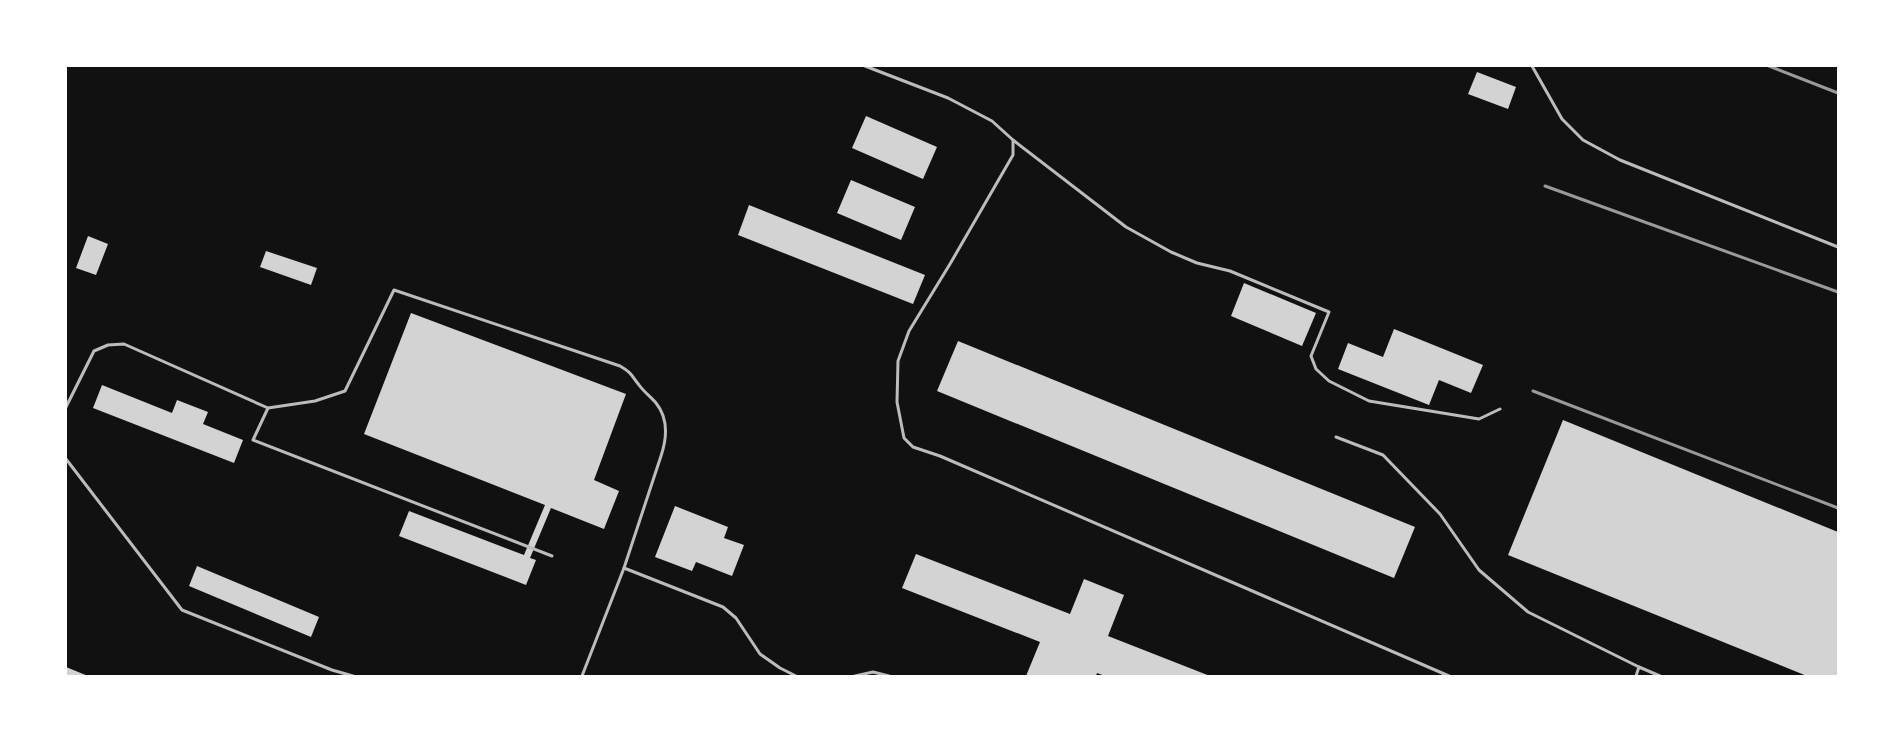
<svg xmlns="http://www.w3.org/2000/svg" width="1904" height="742" viewBox="0 0 1904 742" font-family="'Noto Serif',serif">
<rect width="100%" height="100%" fill="#111"/>
<!-- building -->
<g fill="#d3d3d3">
<polygon points="1477,72 1516,87 1508,109 1468,94"/>
<polygon points="866,116 937,147 923,179 852,148"/>
<polygon points="851,180 915,207 901,240 837,213"/>
<polygon points="749,205 925,275 913,304 738,235"/>
<polygon points="88,236 108,244 96,275 76,268"/>
<polygon points="266,251 317,268 311,285 260,267"/>
<polygon points="1244,283 1316,313 1302,346 1231,316"/>
<polygon points="411,313 626,394 594,480 619,491 604,529 551,508 530,558 536,560 526,585 399,536 409,511 524,555 545,505 364,434"/>
<polygon points="1394,329 1483,365 1471,393 1439,380 1429,405 1338,369 1348,343 1383,357"/>
<polygon points="958,341 1415,527 1394,578 937,391"/>
<polygon points="102,385 172,413 177,400 208,412 203,424 243,440 234,463 93,408"/>
<polygon points="1563,420 1838,532 1838,676 1807,676 1508,555"/>
<polygon points="675,506 728,527 724,538 744,545 732,576 696,562 692,571 655,557"/>
<polygon points="916,554 1070,614 1084,579 1124,595 1108,636 1210,676 1105,676 1097,673 1096,676 1026,676 1040,642 902,588"/>
<polygon points="197,566 319,617 311,637 189,586"/>
<polygon points="66,667 88,676 66,676"/>
</g>
<g fill="none" stroke-linecap="round" stroke-linejoin="round">
<!-- service -->
<g stroke="#bcbcbc" stroke-width="3">
<polyline points="865,66 948,98 992,121 1013,140 1013,155 950,264 909,331 898,361 897,402 904,438 913,447 940,456 1449,676"/>
<polyline points="1532,66 1562,119 1583,140 1620,160 1838,247"/>
<polyline points="1013,140 1126,227 1171,252 1197,263 1230,271 1329,312 1311,356 1316,369 1329,381 1369,401 1479,419 1500,409"/>
<path d="M 66,407 L 94,351 L 108,345 L 124,344 L 268,408 L 315,401 L 345,391 L 394,290 L 620,366 C 632,373 631,375 639,385 C 644,392 651,397 656,403 C 669,419 667,438 661,456 L 624,568 L 723,607 L 736,618 L 760,654 L 780,668 L 796,676"/>
<polyline points="268,408 253,440 552,556"/>
<polyline points="1336,437 1383,455 1440,514 1479,570 1528,612 1639,667 1636,676"/>
<polyline points="66,459 182,610 332,670 353,676"/>
<polyline points="1639,667 1660,676"/>
<polyline points="582,676 624,568"/>
<polyline points="855,676 873,672 889,676"/>
</g>
<!-- rail -->
<g stroke="#9a9a9a" stroke-width="3">
<polyline points="1769,66 1838,93"/>
<polyline points="1545,186 1838,292"/>
<polyline points="1533,391 1838,508"/>
</g>
</g>
<!-- border -->
<rect width="1904" height="742" fill="none" stroke="#ffffff" stroke-width="134"/>
</svg>
